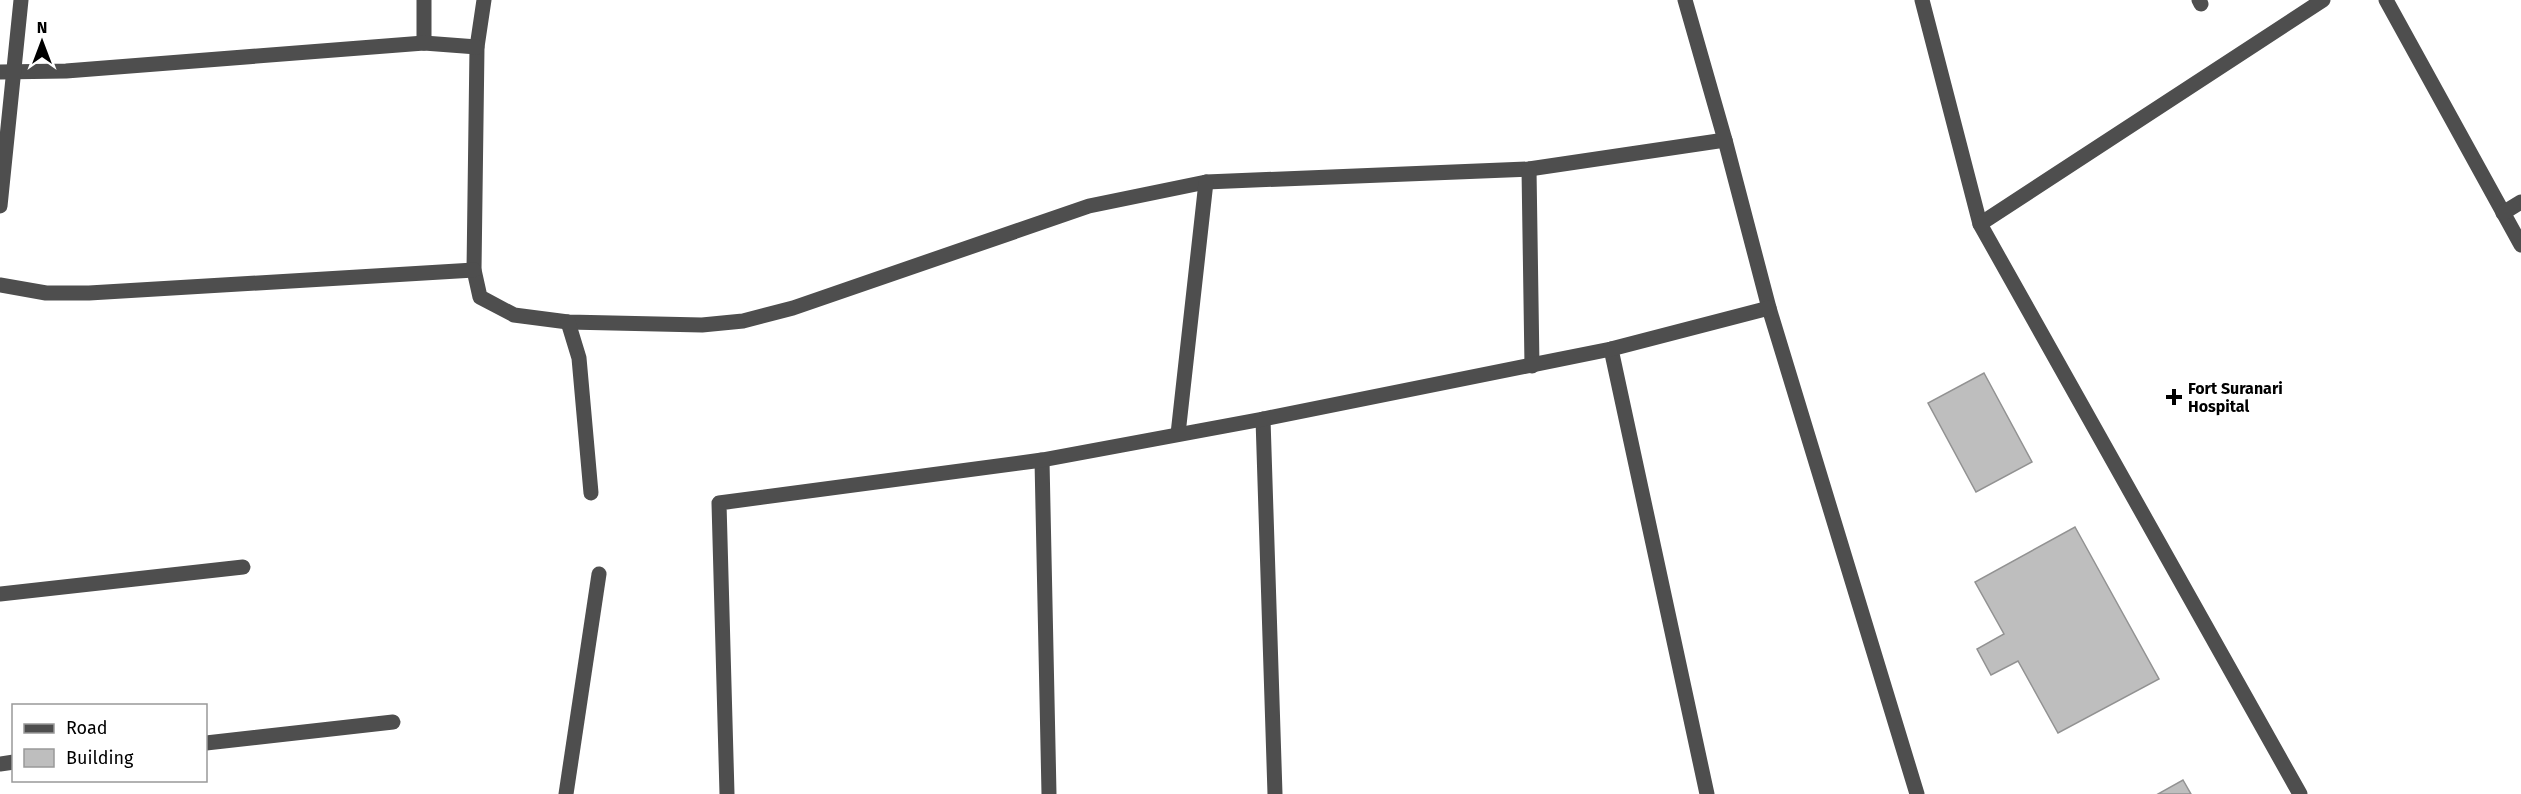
<svg xmlns="http://www.w3.org/2000/svg" width="2521" height="794" viewBox="0 0 2521 794" font-family="'Fira Sans',sans-serif">
<rect width="100%" height="100%" fill="#fff"/>
<!-- building -->
<g fill="#bebebe" stroke="#929292" stroke-width="1.5">
<polygon points="1984,373 2032,462 1976,492 1928,403"/>
<polygon points="2075,527 2159,679 2058,733 2018,661 1991,675 1977,649 2004,634 1975,582"/>
<polygon points="2183,780 2191,794 2158,794"/>
</g>
<g fill="none" stroke-linecap="round" stroke-linejoin="round">
<!-- minor -->
<g stroke="#4e4e4e" stroke-width="15">
<polyline points="484,0 477,47 474,270 480,297 514,315 568,322 702,325 743,321 793,308 1089,206 1206,182 1529,169 1725,140"/>
<polyline points="1685,0 1725,140 1769,308 1917,794"/>
<polyline points="1922,0 1980,224 2300,794"/>
<polyline points="2199,0 2201,4"/>
<polyline points="2386,0 2521,245"/>
<polyline points="424,43 424,0"/>
<polyline points="0,72 66,71 424,43 477,47"/>
<polyline points="1529,169 1532,366"/>
<polyline points="0,206 21,0"/>
<polyline points="2503,213 2521,202"/>
<polyline points="1980,224 2323,0"/>
<polyline points="0,285 46,293 89,293 474,270"/>
<polyline points="568,322 579,358 591,493"/>
<polyline points="1611,349 1707,794"/>
<polyline points="1263,419 1275,794"/>
<polyline points="1178,434 1206,182"/>
<polyline points="1042,460 1049,794"/>
<polyline points="0,594 243,567"/>
<polyline points="206,743 393,722"/>
<polyline points="0,764 14,762"/>
<polyline points="566,794 599,574"/>
<polyline points="727,794 719,503 1042,460 1263,419 1611,349 1769,308"/>
</g>
</g>
<!-- markers -->
<path fill="#000" stroke="#fff" stroke-width="2" d="M2171 388h6v6h6v6h-6v6h-6v-6h-6v-6h6z"/>
<g text-anchor="middle" stroke-width="5" stroke-linejoin="round" paint-order="stroke">
<!-- poi labels -->
<g font-size="16" font-weight="bold" fill="#000" stroke="#fff" text-anchor="start">
<text x="2188" y="394">Fort Suranari<tspan x="2188" dy="18">Hospital</tspan></text>
</g>
</g>
<!-- legend -->
<rect x="12" y="704" width="195" height="78" fill="#ffffff" stroke="#999999" stroke-width="1.5"/>
<rect x="24" y="724" width="30" height="9" fill="#4e4e4e" stroke="#999999" stroke-width="1.5"/>
<text x="66" y="734" font-size="18" fill="#000000">Road</text>
<rect x="24" y="749" width="30" height="18" fill="#bebebe" stroke="#999999" stroke-width="1.5"/>
<text x="66" y="764" font-size="18" fill="#000000">Building</text>
<!-- north arrow -->
<g transform="translate(42 42)" stroke="#ffffff" stroke-width="4.5" paint-order="stroke">
<path d="M0-4.5L10 22L0 15L-10 22Z" fill="#000000"/>
<text y="-9" font-size="16" font-weight="bold" text-anchor="middle" fill="#000000">N</text>
</g>
</svg>
